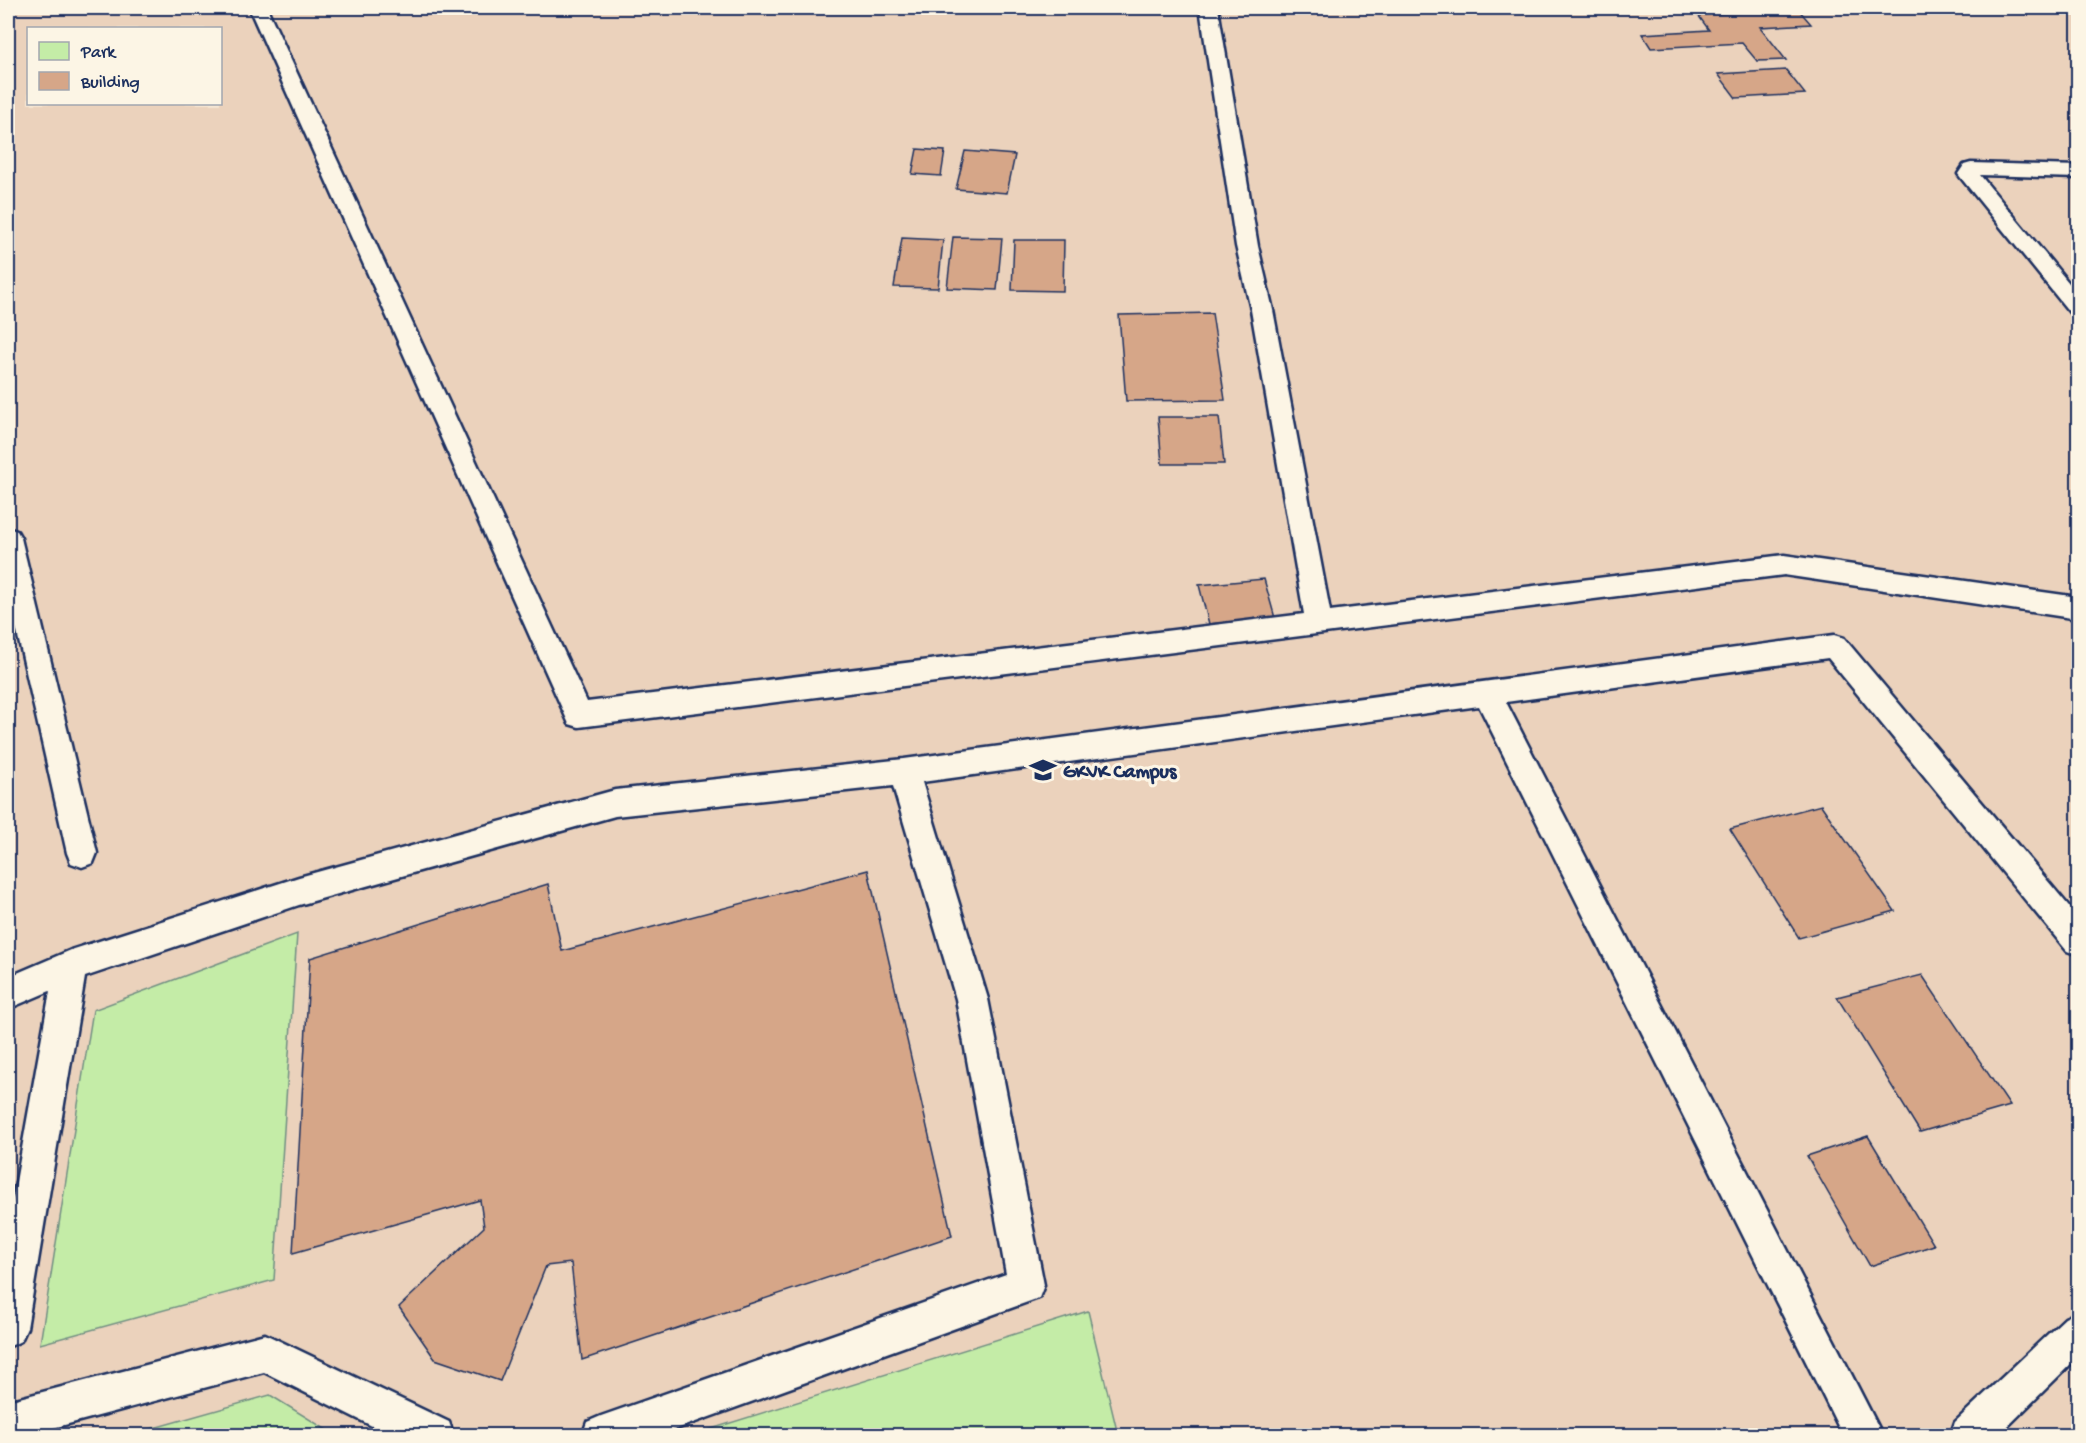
<svg xmlns="http://www.w3.org/2000/svg" width="2086" height="1443" viewBox="0 0 2086 1443" font-family="'Gochi Hand',sans-serif">
<rect width="100%" height="100%" fill="#f4e5d2"/>
<filter id="ink" filterUnits="userSpaceOnUse"><feTurbulence type="fractalNoise" baseFrequency=".0167" numOctaves="2"/><feDisplacementMap in="SourceGraphic" scale="12" xChannelSelector="R" yChannelSelector="G"/><feConvolveMatrix kernelMatrix="1 2 1 2 8 2 1 2 1" color-interpolation-filters="sRGB"/></filter>
<g filter="url(#ink)">
<!-- built -->
<path fill="#ebd2bc" fill-rule="evenodd" d="M 8,8 L 2078,8 L 2078,1435 L 8,1435 ZM 28,28 L 220,28 L 220,104 L 28,104 Z"/>
<!-- green -->
<g fill="#c4eca7" stroke="#708e82" stroke-width="1.5">
<polygon points="297,934 274,1280 40,1344 93,1010"/>
<polygon points="12,1031 13,1077 8,1151 8,1033"/>
<polygon points="1088,1311 1118,1435 692,1435"/>
<polygon points="270,1395 335,1435 129,1435"/>
</g>
<!-- building -->
<g fill="#d6a688" stroke="#1b2f5e" stroke-width="1.5">
<polygon points="1798,9 1811,24 1760,27 1786,60 1757,61 1742,43 1651,48 1642,34 1709,30 1698,15"/>
<polygon points="1786,70 1805,94 1736,98 1718,74"/>
<polygon points="917,149 945,151 941,176 912,174"/>
<polygon points="965,151 1015,155 1007,193 956,189"/>
<polygon points="953,237 1002,238 997,290 947,288"/>
<polygon points="902,238 943,240 938,288 894,287"/>
<polygon points="1014,240 1064,240 1063,291 1012,290"/>
<polygon points="1212,313 1225,400 1126,401 1119,315"/>
<polygon points="1158,417 1219,417 1224,464 1162,464"/>
<polygon points="1264,579 1275,618 1209,624 1199,585"/>
<polygon points="1821,805 1895,911 1799,938 1730,829"/>
<polygon points="868,870 952,1236 582,1360 571,1263 546,1266 500,1381 435,1359 399,1307 484,1227 480,1200 293,1253 310,958 548,884 562,951"/>
<polygon points="1922,975 2010,1106 1920,1132 1837,997"/>
<polygon points="1868,1136 1934,1245 1870,1266 1807,1156"/>
</g>
<g fill="none" stroke-linecap="round" stroke-linejoin="round">
<defs>
<g id="lane">
<polygon points="249,8 267,8 587,702 1304,614 1251,310 1236,246 1200,8 1218,8 1258,246 1273,310 1330,611 1784,555 2078,597 2078,619 1784,575 579,727 569,724 565,715"/>
<polygon points="1971,163 2078,166 2078,178 1980,175 2078,294 2078,315 2070,313 1961,178 1958,174 1964,165"/>
<polygon points="8,528 17,531 21,538 97,853 93,863 82,867 71,863 67,853 8,592"/>
<polygon points="1834,635 1844,638 2078,917 2078,955 2067,951 1828,658 1506,702 1883,1436 1843,1436 1479,706 922,782 988,999 1044,1285 1039,1298 657,1436 582,1436 587,1422 601,1416 1006,1274 956,999 893,786 615,816 299,905 85,977 27,1328 21,1341 8,1347 8,1227 50,991 8,1009 8,977 71,950 299,877 615,790 904,759"/>
<polygon points="2078,1312 2078,1357 1998,1436 1950,1436 1955,1422 2065,1318"/>
<polygon points="265,1334 449,1422 454,1436 392,1436 264,1372 23,1436 8,1436 8,1401"/>
</g>
</defs>
<!-- lane casing -->
<use href="#lane" stroke="#1b2f5e" stroke-width="5"/>
<!-- lane -->
<use href="#lane" fill="#fcf5e5" fill-rule="evenodd"/>
</g>
</g>
<!-- icons -->
<defs>
<symbol id="university-bare" viewBox="-9 -9 18 18"><path d="M0-5L7-2L0 1L-7-2ZM-4 1L0 2.5L4 1V4Q0 6-4 4Z" fill="#1b2f5e" stroke="#fcf5e5" stroke-width="2.5" paint-order="stroke"/></symbol>
</defs>
<g fill-rule="evenodd">
<use href="#university-bare" x="1024" y="751" width="38" height="38"/>
</g>
<g text-anchor="middle" stroke-width="6" stroke-linejoin="round" paint-order="stroke">
<!-- poi labels -->
<g font-size="20" font-weight="bold" fill="#1b2f5e" stroke="#fcf5e5" text-anchor="start">
<text x="1063" y="777">GKVK Campus</text>
</g>
</g>
<!-- margin -->
<rect width="2086" height="1443" fill="none" stroke="#fcf5e5" stroke-width="30"/>
<rect x="15" y="15" width="2056" height="1413" fill="none" stroke="#1b2f5e" stroke-width="2" filter="url(#ink)"/>
<!-- legend -->
<rect x="27" y="27" width="195" height="78" fill="#fcf5e5" stroke="#a2a6af" stroke-width="1.5"/>
<rect x="39" y="42" width="30" height="18" fill="#c4eca7" stroke="#a2a6af" stroke-width="1.5"/>
<text x="81" y="57" font-size="18" fill="#1b2f5e">Park</text>
<rect x="39" y="72" width="30" height="18" fill="#d6a688" stroke="#a2a6af" stroke-width="1.5"/>
<text x="81" y="87" font-size="18" fill="#1b2f5e">Building</text>
</svg>
